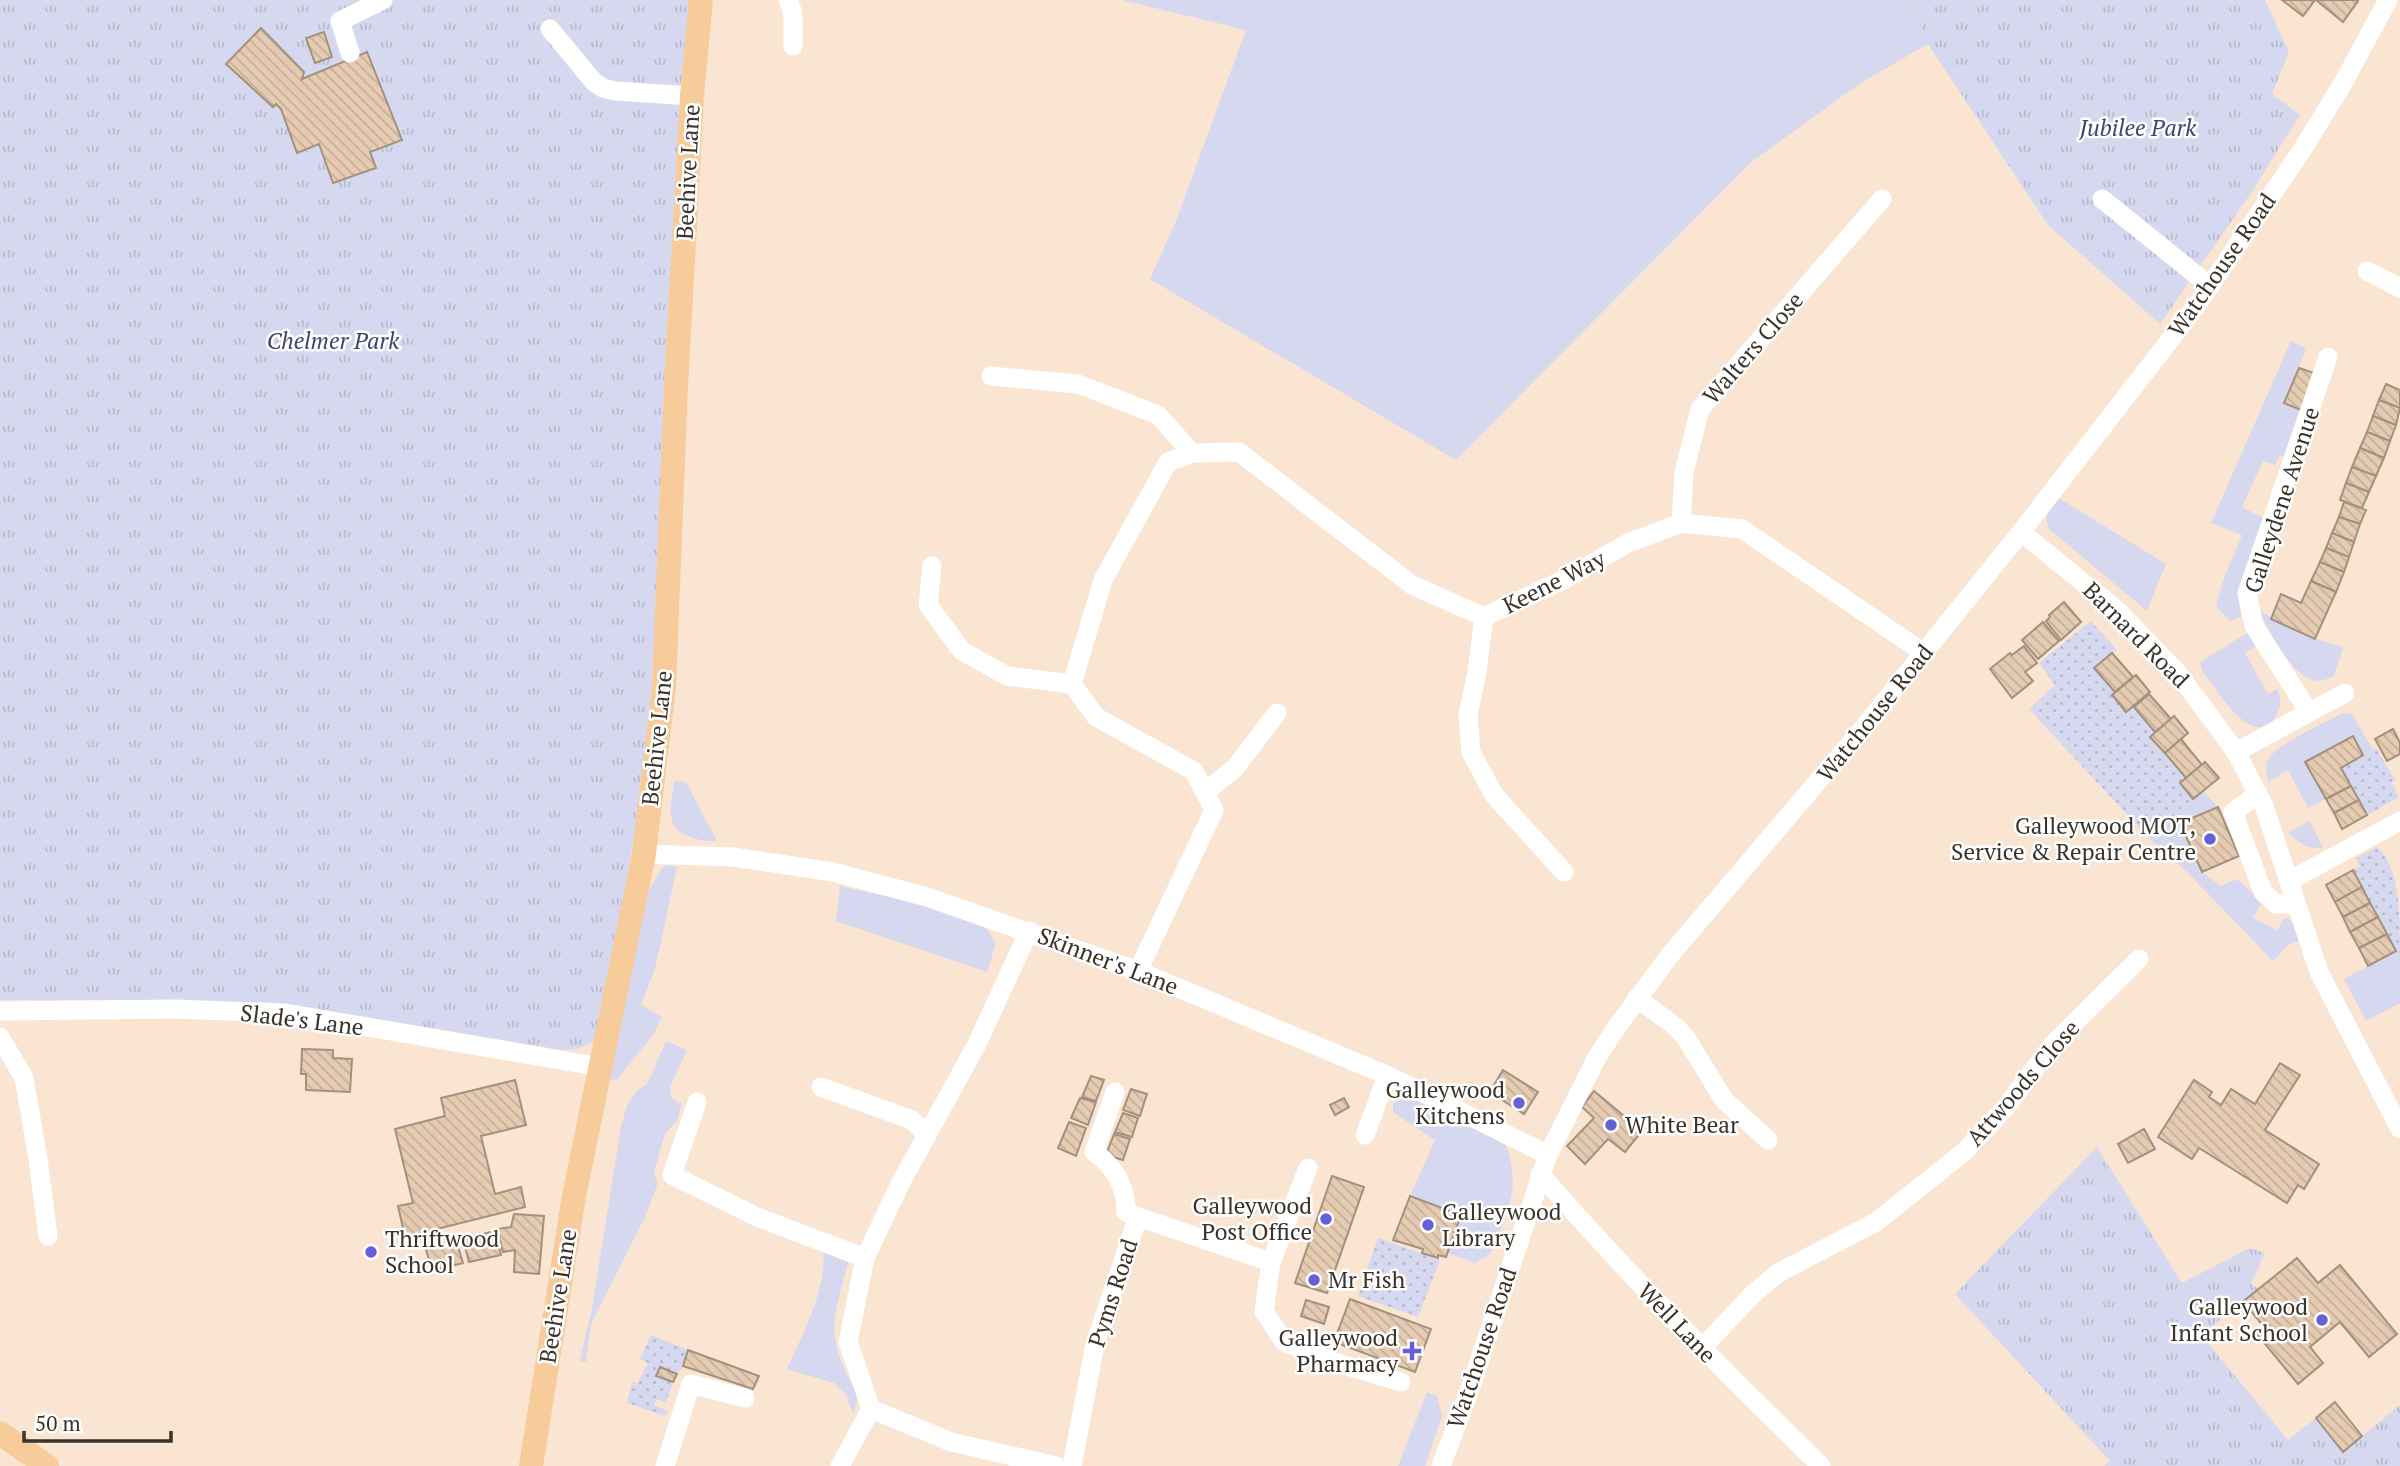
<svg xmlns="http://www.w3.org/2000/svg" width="2400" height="1466" viewBox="0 0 2400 1466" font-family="'PT Serif',serif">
<defs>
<pattern id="park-tufts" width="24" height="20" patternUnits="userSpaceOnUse" patternTransform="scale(1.75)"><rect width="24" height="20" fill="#d6d8ef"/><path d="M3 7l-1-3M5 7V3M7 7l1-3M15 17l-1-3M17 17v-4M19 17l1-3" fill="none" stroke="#b8bacd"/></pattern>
<pattern id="garden-dots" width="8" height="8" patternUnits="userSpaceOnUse" patternTransform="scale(1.75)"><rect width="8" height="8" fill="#d6d8ef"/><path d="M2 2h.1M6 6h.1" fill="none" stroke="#b8bacd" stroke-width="1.8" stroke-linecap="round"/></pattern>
<pattern id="building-back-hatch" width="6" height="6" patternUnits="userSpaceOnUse" patternTransform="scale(1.75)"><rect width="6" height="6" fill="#e5cbb1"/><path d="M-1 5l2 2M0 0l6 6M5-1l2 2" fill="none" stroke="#c5af98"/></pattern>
</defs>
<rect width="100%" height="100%" fill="#f9e5d2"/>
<!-- grass -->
<g fill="#d6d8ef">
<polygon points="1122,0 1910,0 1928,44 1859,84 1750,163 1456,460 1150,279 1176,221 1246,30"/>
<polygon points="2291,341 2306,348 2285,403 2309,413 2293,461 2280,455 2275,465 2263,461 2242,507 2267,520 2239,597 2241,617 2230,621 2216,606 2224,578 2242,535 2211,523"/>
<path d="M 2057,497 L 2166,564 L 2147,611 L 2048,528 C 2045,514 2048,508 2057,497 Z"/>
<path d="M 2256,606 C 2281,628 2311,638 2343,647 L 2334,676 C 2329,678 2323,681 2318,681 C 2291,680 2268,627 2256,606 Z"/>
<path d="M 2249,632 L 2257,645 L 2245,653 L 2268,694 L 2277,689 C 2282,699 2281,707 2276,716 C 2253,753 2216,688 2203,672 L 2200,662 Z"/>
<path d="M 2343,713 L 2352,714 L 2373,750 L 2363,755 L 2353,737 L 2306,763 L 2326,799 L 2308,808 L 2288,770 L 2268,782 C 2267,775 2265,767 2268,760 C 2274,745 2328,721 2343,713 Z"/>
<path d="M 674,781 L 686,782 L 717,841 C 706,842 698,840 688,836 C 663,827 672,803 674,781 Z"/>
<polygon points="2203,791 2218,807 2181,823 2202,872 2221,886 2237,879 2262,902 2253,918 2277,930 2285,917 2294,923 2301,940 2288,945 2273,961 2188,873 2148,837"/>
<path d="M 2310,821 L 2323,848 C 2307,849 2298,843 2288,832 Z"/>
<path d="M 665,865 L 677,867 L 655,969 L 641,1005 L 662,1017 L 653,1035 L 618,1078 L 615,1080 L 607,1079 C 617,1025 630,904 665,865 Z"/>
<polygon points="840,886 912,902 984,925 996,943 987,972 836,921"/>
<polygon points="2400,949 2400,1003 2366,1021 2344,979"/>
<polygon points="666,1041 687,1050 670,1087 671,1097 678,1103 682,1103 677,1120 665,1134 662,1143 654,1174 658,1183 645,1217 591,1324 586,1362 580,1361 592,1308 621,1127 627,1105 637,1091 648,1083"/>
<path d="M 1412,1098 L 1464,1122 L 1506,1145 C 1522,1189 1507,1214 1490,1254 L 1475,1263 L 1447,1253 L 1461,1215 L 1410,1196 L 1435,1140 L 1393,1112 L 1393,1104 L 1398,1099 Z"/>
<path d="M 841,1249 L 848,1263 C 844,1281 837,1299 835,1317 C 831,1344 845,1374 859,1396 L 853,1413 L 845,1393 L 834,1383 L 787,1369 C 802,1336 828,1286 823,1250 Z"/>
<polygon points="1427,1392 1437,1396 1442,1416 1425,1466 1398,1466"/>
</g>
<!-- park -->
<g fill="url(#park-tufts)">
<path d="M 0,0 L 691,0 L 652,686 L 637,819 L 615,950 L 596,1039 C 585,1047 576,1050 562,1050 L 286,1004 L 179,1000 L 0,1000 Z"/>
<polygon points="1910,0 2265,0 2289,52 2272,94 2300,115 2251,193 2160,324 2048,225 1928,44"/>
<polygon points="2097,1147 2182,1283 2250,1248 2265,1253 2251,1284 2259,1289 2201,1335 2288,1440 2316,1418 2343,1452 2400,1405 2400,1466 2104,1466 2110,1461 1955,1294"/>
</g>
<!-- garden -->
<g fill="url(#garden-dots)">
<polygon points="2091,621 2117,650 2095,669 2115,692 2112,695 2126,712 2134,707 2155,732 2150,737 2186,778 2180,783 2193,799 2148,837 2029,709 2055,685 2039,663"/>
<polygon points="2376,748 2395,780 2391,782 2399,797 2367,815 2341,768"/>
<path d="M 2377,847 C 2400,867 2400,916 2400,949 L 2396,951 L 2353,870 L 2360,866 L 2356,858 Z"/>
<polygon points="1378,1238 1440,1260 1418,1317 1358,1296"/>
<polygon points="651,1335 688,1350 683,1366 677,1374 660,1367 656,1375 673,1382 666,1403 657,1399 654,1405 668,1411 665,1416 627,1403 632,1382 638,1383 648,1363 640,1359"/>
</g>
<!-- building -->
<g fill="url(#building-back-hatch)" stroke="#a3917f" stroke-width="2">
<polygon points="2282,0 2315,0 2303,16"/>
<polygon points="2316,0 2356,0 2358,1 2343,22"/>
<polygon points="261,28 304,72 302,79 367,52 402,140 370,152 376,168 333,183 319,144 297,153 281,109 276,104 273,107 226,64"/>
<polygon points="324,32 332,57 315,63 306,38"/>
<polygon points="2299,368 2317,374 2301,410 2284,403"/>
<polygon points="2386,384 2400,390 2400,408 2379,400"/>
<polygon points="2379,400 2400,408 2396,425 2373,416"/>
<polygon points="2373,416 2396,425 2390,441 2367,432"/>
<polygon points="2367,432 2390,441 2384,458 2360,448"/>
<polygon points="2360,448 2384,458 2376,476 2352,467"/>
<polygon points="2352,467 2376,476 2369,492 2346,483"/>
<polygon points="2346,483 2369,492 2362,508 2340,500"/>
<polygon points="2344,502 2366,510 2360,524 2339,517"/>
<polygon points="2339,517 2360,524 2354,542 2332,533"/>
<polygon points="2332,533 2354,542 2349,557 2326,548"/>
<polygon points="2326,548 2349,557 2344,572 2320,562"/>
<polygon points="2320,562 2344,572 2336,592 2311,581"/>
<polygon points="2311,581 2336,592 2315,639 2271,619 2281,594 2301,603"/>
<polygon points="2064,602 2081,622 2061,640 2046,621 2050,617 2049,615"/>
<polygon points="2043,622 2059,641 2038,659 2022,640"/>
<polygon points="2024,646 2037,663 2025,672 2033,681 2012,698 1990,669 2010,653 2012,655"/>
<polygon points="2112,653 2133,677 2115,692 2094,668"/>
<polygon points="2136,675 2150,692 2126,712 2112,695"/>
<polygon points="2149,694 2171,719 2155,732 2134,707"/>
<polygon points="2174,716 2188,733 2165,753 2150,737"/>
<polygon points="2393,729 2400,743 2400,754 2387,761 2375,739"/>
<polygon points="2353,736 2363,755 2341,768 2351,786 2326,799 2305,762"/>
<polygon points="2181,739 2202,765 2186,778 2165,753"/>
<polygon points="2205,762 2219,778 2193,799 2180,783"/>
<polygon points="2351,786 2359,800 2334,813 2326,799"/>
<polygon points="2359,800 2367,815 2342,829 2334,813"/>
<polygon points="2218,807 2239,856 2202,872 2180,823"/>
<polygon points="2353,870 2362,887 2335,902 2326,885"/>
<polygon points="2362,887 2370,903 2343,917 2335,902"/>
<polygon points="2370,903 2378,917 2350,932 2343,917"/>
<polygon points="2378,917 2387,934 2359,948 2350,932"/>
<polygon points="2387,934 2396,951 2368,966 2359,948"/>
<polygon points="302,1049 333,1050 333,1058 352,1059 350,1092 306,1090 306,1074 301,1074"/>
<polygon points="2280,1063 2300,1075 2265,1130 2319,1164 2304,1189 2298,1185 2287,1203 2199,1148 2192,1159 2158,1137 2194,1080 2212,1092 2209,1097 2221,1105 2231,1089 2255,1104"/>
<polygon points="1503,1070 1538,1092 1524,1114 1490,1092"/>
<polygon points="1091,1076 1104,1080 1096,1101 1082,1097"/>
<polygon points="515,1080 526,1125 481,1136 495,1194 521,1187 525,1207 405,1237 398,1206 413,1203 395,1129 445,1116 441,1098"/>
<polygon points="1131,1089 1147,1094 1140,1116 1123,1110"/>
<polygon points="1594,1091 1642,1131 1625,1152 1608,1139 1585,1164 1567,1146 1594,1118 1582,1107"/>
<polygon points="1080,1098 1096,1102 1088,1125 1071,1118"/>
<polygon points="1344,1098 1349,1107 1335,1115 1330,1105"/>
<polygon points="1123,1113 1138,1118 1132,1137 1115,1132"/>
<polygon points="1069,1122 1086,1128 1076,1156 1058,1148"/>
<polygon points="2144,1129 2155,1149 2128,1163 2118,1144"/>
<polygon points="1114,1134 1130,1139 1123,1160 1106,1155"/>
<polygon points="1332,1176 1364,1187 1327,1293 1295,1283"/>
<polygon points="1410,1196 1461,1215 1446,1257 1438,1255 1438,1258 1422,1253 1423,1249 1393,1240"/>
<polygon points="514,1214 544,1216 539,1274 514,1272 515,1250 503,1252 497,1229 511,1227"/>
<polygon points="495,1231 501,1255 469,1262 463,1239"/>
<polygon points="456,1240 463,1263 432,1271 426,1249"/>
<polygon points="2297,1258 2318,1283 2340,1265 2397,1334 2369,1357 2340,1322 2310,1347 2323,1363 2298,1384 2257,1334 2265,1328 2251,1311 2243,1318 2235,1308"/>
<polygon points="1350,1299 1431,1329 1415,1372 1334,1342"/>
<polygon points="1306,1300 1329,1307 1324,1324 1301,1316"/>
<polygon points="688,1350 759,1376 753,1389 683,1366"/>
<polygon points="660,1367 677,1374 673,1382 656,1376"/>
<polygon points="2335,1402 2362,1436 2343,1452 2316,1418"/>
</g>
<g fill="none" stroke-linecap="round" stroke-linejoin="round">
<!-- minor -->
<g stroke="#fff" stroke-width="19">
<polyline points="788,0 793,13 793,46"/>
<polyline points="550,29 594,82 603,88 615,91 692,96"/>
<polyline points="350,53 340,21 383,0"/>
<polyline points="2102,199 2210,286"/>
<polyline points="2367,271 2400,288"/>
<polyline points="991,376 1078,384 1158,415 1192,453 1239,452 1412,585 1484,617 1563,580 1628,543 1681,523 1742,529 1924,653"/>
<polyline points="1681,523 1684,472 1700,409 1882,199"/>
<polyline points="2021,532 2117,610 2176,671 2236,752 2264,806 2319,972 2400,1129"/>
<polyline points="932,566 928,605 962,651 1007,676 1072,684 1096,717 1194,771 1214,810 1138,971"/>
<polyline points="1484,617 1477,672 1468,715 1471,752 1494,795 1564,872"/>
<polyline points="1072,684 1103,580 1168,462 1192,453"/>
<polyline points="2309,712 2254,626 2247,593 2328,357"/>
<polyline points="2236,752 2345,693"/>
<polyline points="1205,792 1235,768 1277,713"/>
<polyline points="2258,794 2233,812 2263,892 2276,904 2296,904"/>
<polyline points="644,854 733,857 833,872 927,897 1138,971 1391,1077 1548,1155"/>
<polyline points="2289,881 2400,821"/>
<polyline points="1029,931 976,1046 901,1182 865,1258 848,1342 871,1409 951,1442 1056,1466"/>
<polyline points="1637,998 1676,1027 1686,1038 1724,1100 1768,1140"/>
<polyline points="0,1011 176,1009 285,1013 601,1067"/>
<polyline points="0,1037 24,1078 38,1159 48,1236"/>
<polyline points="821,1087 912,1120 927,1135"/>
<path d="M 1115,1092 L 1094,1152 C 1114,1166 1127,1188 1126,1212 L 1138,1217"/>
<polyline points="697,1102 672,1175 757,1217 865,1258"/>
<polyline points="1365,1135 1387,1076"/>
<polyline points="1308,1168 1271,1262 1264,1311 1284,1342 1337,1363 1401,1382"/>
<path d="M 1540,1174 C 1629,1276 1724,1371 1821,1466"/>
<polyline points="1701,1349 1753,1294 1778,1273 1876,1222 1964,1152 2006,1107 2054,1043 2139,959"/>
<polyline points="665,1466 691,1384 745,1398"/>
<polyline points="840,1466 871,1409"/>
<polyline points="1072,1466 1095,1344 1138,1217 1271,1262"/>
<polyline points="1441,1466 1469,1392 1548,1155 1596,1059 1616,1028 1670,955 1860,732 2021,532 2197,305 2302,150 2342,85 2388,0"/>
</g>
<!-- major -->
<g stroke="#f8cc9a" stroke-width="24">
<polyline points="0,1433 47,1466"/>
<polyline points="531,1466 574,1196 644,854 664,686 676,385 692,96 701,0"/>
</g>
</g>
<!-- markers -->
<g fill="#665fd8" stroke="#fff" stroke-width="2.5">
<circle cx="2210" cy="839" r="7"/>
<circle cx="1519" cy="1103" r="7"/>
<circle cx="1611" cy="1125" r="7"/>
<circle cx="1326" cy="1219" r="7"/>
<circle cx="1428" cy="1225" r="7"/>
<circle cx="371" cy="1252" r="7"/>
<circle cx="1314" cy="1280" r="7"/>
<circle cx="2322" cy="1320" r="7"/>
<path d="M1408.5 1340.5h7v7h7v7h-7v7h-7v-7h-7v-7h7z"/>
</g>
<g text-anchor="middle" stroke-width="5" stroke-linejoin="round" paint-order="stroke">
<!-- park labels -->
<g font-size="23" font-style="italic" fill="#424371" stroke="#fff">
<text x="2138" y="136">Jubilee Park</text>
<text x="333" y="349">Chelmer Park</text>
</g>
<!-- street labels -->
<g font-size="23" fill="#3a332b" stroke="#fff">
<text transform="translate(688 172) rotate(-87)" y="8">Beehive Lane</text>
<text transform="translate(2222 265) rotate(-55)" y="8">Watchouse Road</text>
<text transform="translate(1753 348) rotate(-49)" y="8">Walters Close</text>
<text transform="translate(2282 500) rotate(-72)" y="8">Galleydene Avenue</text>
<text transform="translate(1554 582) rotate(-27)" y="8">Keene Way</text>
<text transform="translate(2136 635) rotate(45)" y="8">Barnard Road</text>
<text transform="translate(1875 713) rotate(-51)" y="8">Watchouse Road</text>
<text transform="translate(657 738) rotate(-84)" y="8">Beehive Lane</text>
<text transform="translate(1108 961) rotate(21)" y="8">Skinner's Lane</text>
<text transform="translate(302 1020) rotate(7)" y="8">Slade's Lane</text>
<text transform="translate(2023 1083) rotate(-49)" y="8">Attwoods Close</text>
<text transform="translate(1113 1293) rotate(-72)" y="8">Pyms Road</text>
<text transform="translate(558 1296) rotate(-81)" y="8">Beehive Lane</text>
<text transform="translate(1677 1323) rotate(46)" y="8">Well Lane</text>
<text transform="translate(1482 1348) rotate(-71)" y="8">Watchouse Road</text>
</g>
<!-- poi labels -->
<g font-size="23" fill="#3a332b" stroke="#fff" text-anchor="end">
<text x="2196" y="834">Galleywood MOT,<tspan x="2196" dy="26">Service &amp; Repair Centre</tspan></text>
<text x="1505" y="1098">Galleywood<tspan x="1505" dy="26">Kitchens</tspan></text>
<text x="1625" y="1133" text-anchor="start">White Bear</text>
<text x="1312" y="1214">Galleywood<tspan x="1312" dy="26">Post Office</tspan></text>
<text x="1442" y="1220" text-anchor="start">Galleywood<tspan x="1442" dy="26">Library</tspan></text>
<text x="385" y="1247" text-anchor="start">Thriftwood<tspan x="385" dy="26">School</tspan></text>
<text x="1328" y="1288" text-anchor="start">Mr Fish</text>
<text x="2308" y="1315">Galleywood<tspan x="2308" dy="26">Infant School</tspan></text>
<text x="1398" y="1346">Galleywood<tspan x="1398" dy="26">Pharmacy</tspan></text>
</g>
</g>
<!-- scale -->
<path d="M24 1431v10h147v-10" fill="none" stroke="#3a332b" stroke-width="3.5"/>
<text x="35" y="1431" font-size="21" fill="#3a332b" stroke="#ffffff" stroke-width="5" paint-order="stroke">50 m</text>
</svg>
